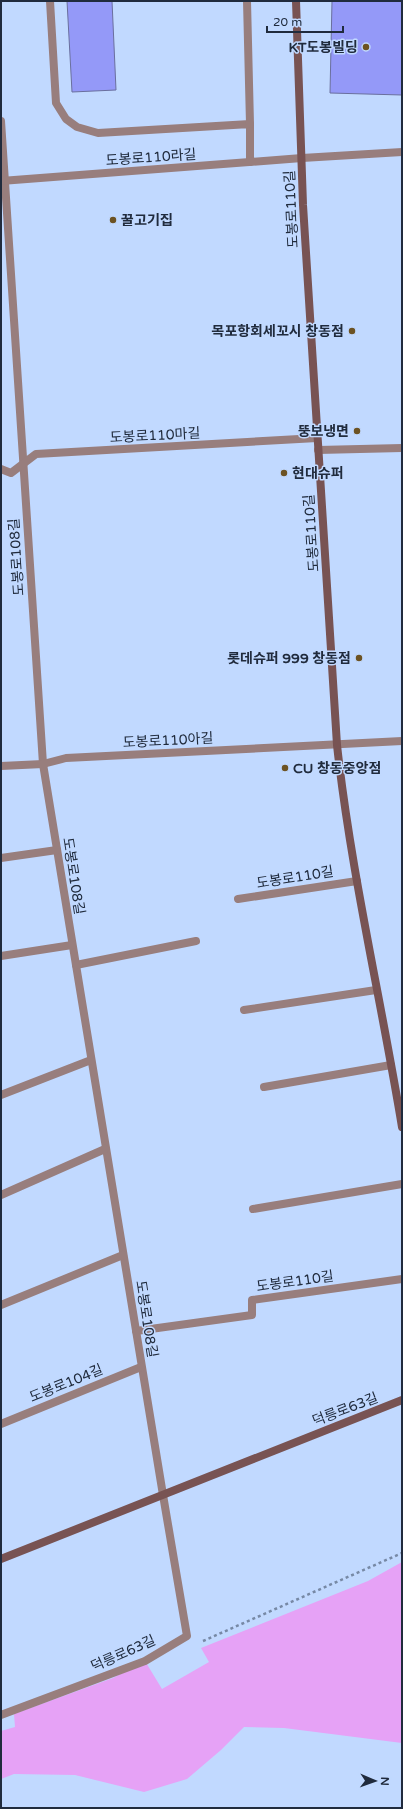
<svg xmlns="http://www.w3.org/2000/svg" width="403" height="1809" viewBox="0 0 403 1809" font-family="'Varela Round','Noto Sans KR',sans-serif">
<rect width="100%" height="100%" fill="#c1d9ff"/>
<!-- green -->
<polygon fill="#e6a2f6" points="402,1562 402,1743 284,1728 244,1727 221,1750 187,1779 144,1792 75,1775 14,1774 1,1779 1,1731 15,1727 14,1714 113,1678 145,1661 162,1689 209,1662 201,1648 368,1581"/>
<!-- building -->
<g fill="#9499f8" stroke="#6a6f9e">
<polygon points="67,1 112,1 116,90 72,92"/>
<polygon points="332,1 402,1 402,95 330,93"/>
</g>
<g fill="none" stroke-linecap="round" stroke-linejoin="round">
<!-- path -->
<polyline stroke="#7789a5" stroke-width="2.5" stroke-dasharray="3 3" stroke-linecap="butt" points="203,1641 402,1553"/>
<!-- lane -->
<g stroke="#987e7d" stroke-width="8">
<polyline points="50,1 56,103 66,119 77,127 98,133 250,124 250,162"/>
<polyline points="247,1 250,124"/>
</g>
<!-- street -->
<g stroke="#987e7d" stroke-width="8">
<polyline points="1,121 43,764 163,1495 187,1636 145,1661 1,1715"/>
<polyline points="1,181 302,158 402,152"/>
<polyline points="318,450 402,448"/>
<polyline points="1,469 11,473 36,454 317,438"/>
<polyline points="1,766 43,764 66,758 402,741"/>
<polyline points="1,858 57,850"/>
<polyline points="238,899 357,881"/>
<polyline points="1,956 72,945"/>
<polyline points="76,965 196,941"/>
<polyline points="244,1010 376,990"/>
<polyline points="264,1087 391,1065"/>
<polyline points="1,1095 91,1060"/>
<polyline points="1,1195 105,1149"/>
<polyline points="253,1209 402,1184"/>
<polyline points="1,1305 123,1255"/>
<polyline points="136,1331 252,1315 252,1300 402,1279"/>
<polyline points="1,1424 141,1367"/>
</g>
<!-- secondary -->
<g stroke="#785353" stroke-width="8">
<path d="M 296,1 L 303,205 L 337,745 C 351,873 381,999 402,1127"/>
<polyline points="1,1559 402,1400"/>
</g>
</g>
<!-- markers -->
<g fill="#6c5223" stroke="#c1d9ff" stroke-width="1.5">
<circle cx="366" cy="47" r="4"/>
<circle cx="113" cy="220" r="4"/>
<circle cx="352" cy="331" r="4"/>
<circle cx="357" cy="431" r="4"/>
<circle cx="284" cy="473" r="4"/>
<circle cx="359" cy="658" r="4"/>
<circle cx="285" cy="768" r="4"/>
</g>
<g text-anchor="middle" stroke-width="3" stroke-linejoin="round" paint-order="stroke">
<!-- poi labels -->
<g font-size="14" font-weight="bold" fill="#202b3d" stroke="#c1d9ff" text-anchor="end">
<text x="358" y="52">KT도봉빌딩</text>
<text x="121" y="225" text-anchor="start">꿀고기집</text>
<text x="344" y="336">목포항회세꼬시 창동점</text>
<text x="349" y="436">뚱보냉면</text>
<text x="292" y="478" text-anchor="start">현대슈퍼</text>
<text x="351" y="663">롯데슈퍼 999 창동점</text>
<text x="293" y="773" text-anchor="start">CU 창동중앙점</text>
</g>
<!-- street labels -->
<g font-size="14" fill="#202b3d" stroke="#c1d9ff">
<text transform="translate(151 157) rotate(-4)" y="5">도봉로110라길</text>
<text transform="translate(291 209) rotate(-93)" y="5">도봉로110길</text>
<text transform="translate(155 435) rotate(-3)" y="5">도봉로110마길</text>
<text transform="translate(311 533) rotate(-94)" y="5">도봉로110길</text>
<text transform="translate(16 557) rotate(-94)" y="5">도봉로108길</text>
<text transform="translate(168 740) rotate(-3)" y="5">도봉로110아길</text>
<text transform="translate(74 876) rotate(81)" y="5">도봉로108길</text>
<text transform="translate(295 877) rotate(-9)" y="5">도봉로110길</text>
<text transform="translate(295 1281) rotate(-8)" y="5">도봉로110길</text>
<text transform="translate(147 1319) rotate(81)" y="5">도봉로108길</text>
<text transform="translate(66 1383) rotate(-22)" y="5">도봉로104길</text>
<text transform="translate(345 1409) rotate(-21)" y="5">덕릉로63길</text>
<text transform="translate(123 1653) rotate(-24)" y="5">덕릉로63길</text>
</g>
</g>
<!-- border -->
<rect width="403" height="1809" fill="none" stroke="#202b3d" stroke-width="4"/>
<!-- north arrow -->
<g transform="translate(375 1781) rotate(92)" stroke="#c1d9ff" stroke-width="3" paint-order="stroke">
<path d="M0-3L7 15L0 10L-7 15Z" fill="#202b3d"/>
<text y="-6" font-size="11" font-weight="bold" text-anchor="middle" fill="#202b3d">N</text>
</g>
<!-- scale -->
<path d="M267 26v6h76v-6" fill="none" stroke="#202b3d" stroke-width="2"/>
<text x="273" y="26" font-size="12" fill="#202b3d" stroke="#c1d9ff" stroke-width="3" paint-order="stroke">20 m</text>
</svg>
